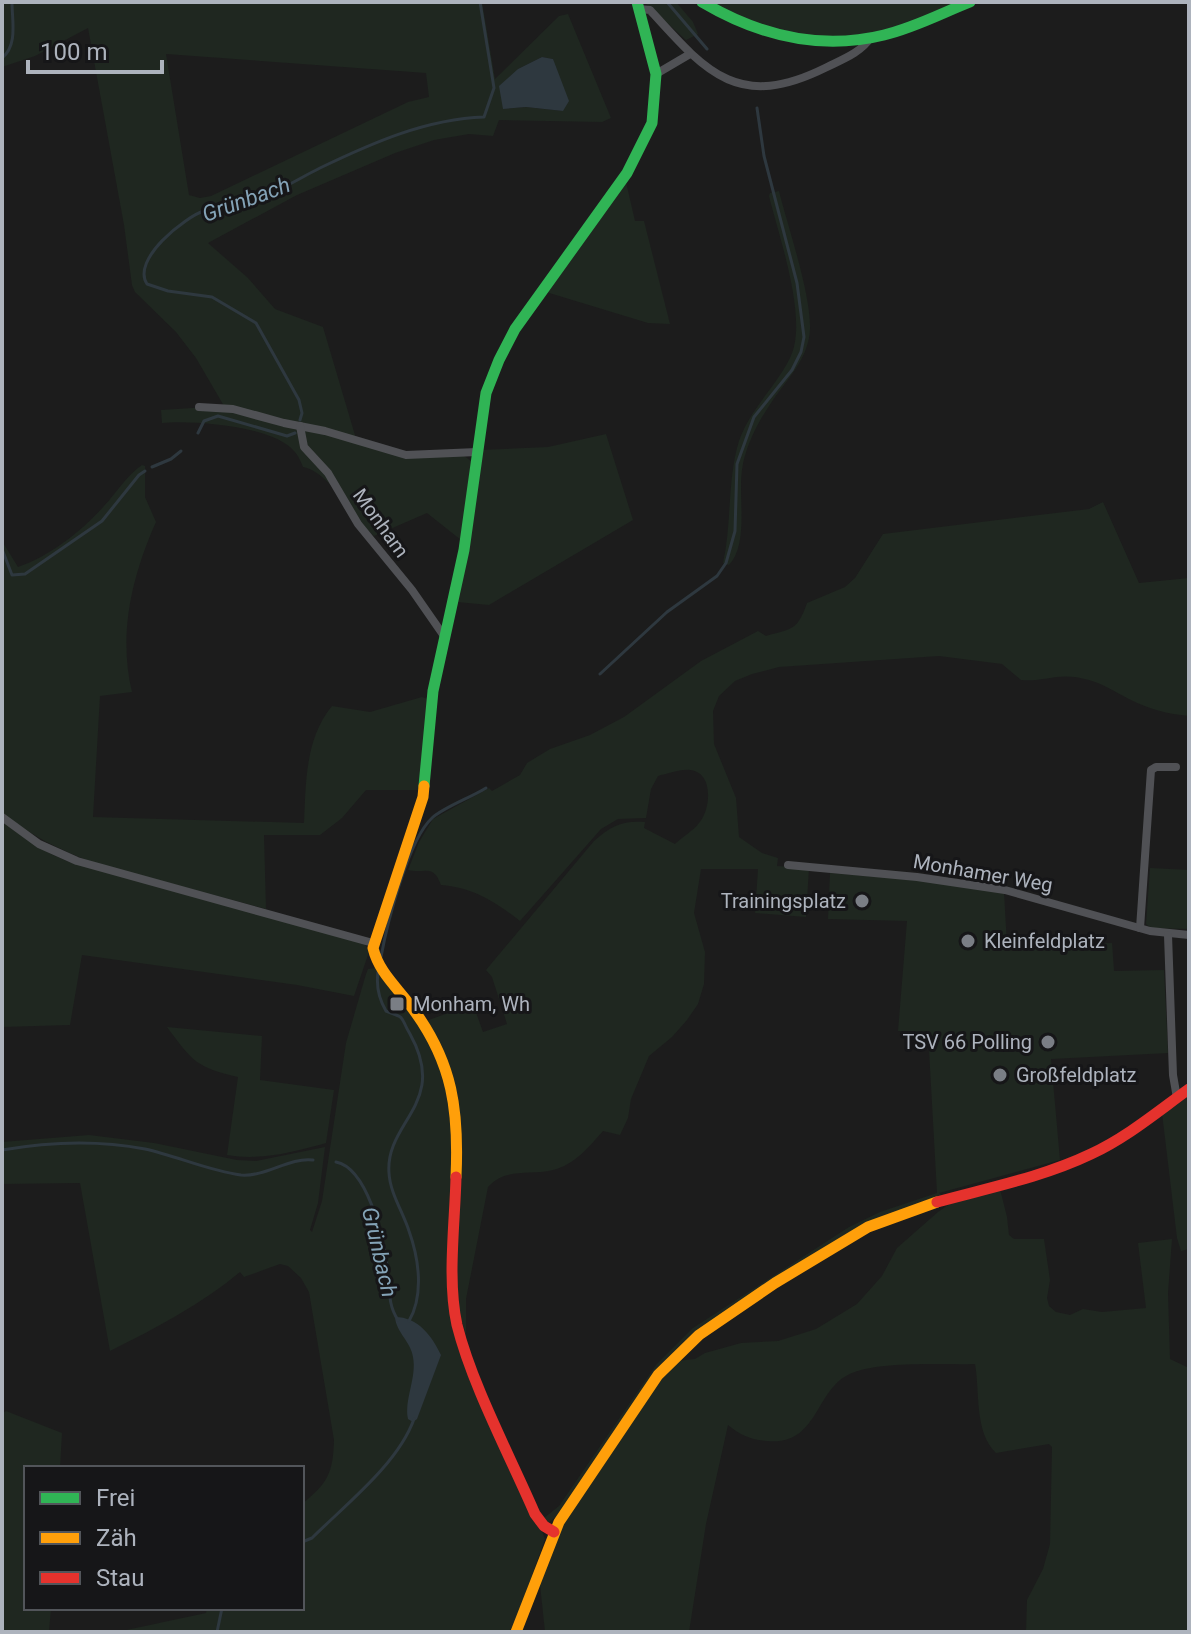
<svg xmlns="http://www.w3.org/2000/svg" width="1191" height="1634" viewBox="0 0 1191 1634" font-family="Roboto,sans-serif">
<rect width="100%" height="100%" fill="#1c1c1c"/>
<!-- green -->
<g fill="#1f2720" fill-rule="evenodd">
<path d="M 2,2 L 482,2 L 495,79 L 559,16 L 568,14 L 611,118 L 602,122 L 499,120 L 493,136 L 469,134 L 434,140 L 395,153 L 297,195 L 208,243 L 248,278 L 275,309 L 323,327 L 357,442 L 389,453 L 463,455 L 471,461 L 461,540 L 427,513 L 374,536 C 352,517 330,472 303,467 C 301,462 298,455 294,451 C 273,426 193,420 162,423 L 161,410 L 224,406 L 196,358 L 176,332 L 135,292 L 132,285 L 124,225 L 88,28 L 35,56 L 2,67 ZM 166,54 L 426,73 L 429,97 L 408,102 L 211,196 L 200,198 L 189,195 ZM 542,57 L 553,59 L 563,111 L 526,107 L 503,109 L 518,69 Z"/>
<polygon points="644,2 676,2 693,22 698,34 686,40"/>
<polygon points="710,2 958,2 892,28 849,37 803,36 757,26"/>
<polygon points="626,182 635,221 644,221 670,324 648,323 546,292"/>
<path d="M 779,191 C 788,227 811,294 810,329 C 809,359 786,380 771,403 C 758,422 745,447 742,470 C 738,497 749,544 729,565 L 723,563 C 732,523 727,480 739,441 C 750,409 775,388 790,358 C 809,321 779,237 769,196 L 770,193 Z"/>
<polygon points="606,434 633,520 489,605 457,602 481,450 548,447"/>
<path d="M 142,465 L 145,466 L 145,497 L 156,522 C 132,576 118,634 132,692 L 100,696 L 93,817 L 304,823 C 306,782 305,739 332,706 L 370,712 L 422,697 L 428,699 L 421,790 L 366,790 L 342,818 L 320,835 L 264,835 L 266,909 L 94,863 C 60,850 30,835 2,813 L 2,541 L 18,567 C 50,556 82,531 104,506 C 117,492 127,475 142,465 Z"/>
<path d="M 1103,502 L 1139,583 L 1189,578 L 1189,716 C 1168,714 1148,709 1129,699 C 1115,692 1104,684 1089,680 C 1059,671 1047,682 1021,680 L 1002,664 L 939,656 L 779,667 L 752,674 L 735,681 L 719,696 L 713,711 L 714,744 L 736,798 L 739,837 L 762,853 L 778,858 L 777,866 L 809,868 L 806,917 L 755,913 L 758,869 L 701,869 L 694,913 L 705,952 L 704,984 L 698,1004 L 687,1020 L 672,1037 L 649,1056 L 631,1099 L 628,1118 L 620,1135 L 603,1131 C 589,1147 574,1165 553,1170 C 529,1176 506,1167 488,1187 L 466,1299 L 466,1335 L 457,1305 L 459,1105 L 426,1021 L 473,1004 L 483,1032 L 507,1024 L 492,977 L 486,970 L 594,841 C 611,826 622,820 645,822 L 644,828 L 675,844 C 682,837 693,831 699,823 C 711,810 714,772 690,770 C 680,769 667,774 658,776 L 651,789 L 646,818 L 618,819 L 601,829 L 520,921 C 494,901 474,888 441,885 C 433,863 425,874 408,870 L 419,842 L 433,819 L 489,788 L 492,791 L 520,775 L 527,763 L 550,749 L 590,735 L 624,717 L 701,661 L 758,631 L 766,636 C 793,628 797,631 807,603 L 845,587 L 855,578 L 883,534 L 1089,509 Z"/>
<polygon points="2,822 49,853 69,862 365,944 369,952 354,996 297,985 82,955 70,1025 2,1027"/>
<polygon points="1150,868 1189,870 1189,929 1151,928 1146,924"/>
<polygon points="830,873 916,880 1004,892 1007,945 1112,943 1114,971 1164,970 1168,1053 1051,1059 1060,1160 939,1193 942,1196 921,1202 696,1332 556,1517 548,1523 544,1518 559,1506 656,1365 693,1328 849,1227 880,1212 937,1193 928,1032 898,1031 907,921 828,919"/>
<path d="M 376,968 L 432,1042 L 446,1083 L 454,1122 L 451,1308 L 545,1539 L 512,1632 L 117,1632 L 206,1613 L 207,1608 L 302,1608 L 302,1504 C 328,1483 333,1473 334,1440 L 309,1292 L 301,1278 L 288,1266 L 280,1264 L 244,1277 L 240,1272 C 202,1304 154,1329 110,1351 L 80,1183 L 2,1184 L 2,1142 L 89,1135 L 154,1143 L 237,1160 L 256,1161 L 325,1147 L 318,1203 L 310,1230 L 312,1232 L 322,1201 L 346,1043 L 366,974 L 368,969 Z"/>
<path d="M 167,1027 L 262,1036 L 260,1080 L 334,1090 L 326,1143 C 294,1152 260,1161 227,1155 L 238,1077 C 196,1067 193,1062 167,1027 Z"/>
<polygon points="1189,1093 1189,1249 1181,1251 1177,1238 1162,1113"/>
<path d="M 1000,1189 L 1007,1217 L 1009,1235 L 1014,1239 L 1044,1239 L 1050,1280 L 1047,1298 L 1049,1306 L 1056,1312 L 1070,1315 L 1083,1309 L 1102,1312 L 1146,1308 L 1138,1243 L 1172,1239 L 1168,1293 L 1170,1359 L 1189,1368 L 1189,1632 L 1026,1632 L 1027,1600 L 1043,1569 L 1050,1544 L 1052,1447 L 1049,1444 L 996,1453 C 974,1432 980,1391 975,1364 C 941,1365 883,1361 852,1373 C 814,1388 820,1446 767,1441 C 751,1440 740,1435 728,1425 L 706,1524 L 689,1632 L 545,1632 L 539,1575 L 559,1529 L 660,1380 L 676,1361 L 695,1359 L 705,1353 L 741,1343 L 778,1341 L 816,1329 L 857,1304 L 882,1276 L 897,1248 L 938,1212 L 951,1203 Z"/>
<polygon points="6,1411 62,1433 60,1468 26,1468 26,1608 51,1608 49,1632 2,1632 2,1414"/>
</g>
<!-- water -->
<g fill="#2e383f">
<polygon points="542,57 553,59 569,101 563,111 526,107 503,109 499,86 518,69"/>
<path d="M 395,1317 C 418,1317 432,1336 441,1355 L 417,1419 L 413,1422 L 408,1419 C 404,1399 417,1378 413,1357 C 411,1342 396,1332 395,1317 Z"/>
</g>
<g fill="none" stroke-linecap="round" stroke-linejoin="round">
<!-- stream -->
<g stroke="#2e383f" stroke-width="3">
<polyline points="667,2 707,49"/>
<path d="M 2,58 C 18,45 12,21 12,2"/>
<path d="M 300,420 L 302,413 L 299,400 L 256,323 L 212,297 L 168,291 L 147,284 C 131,260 184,217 206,210 C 223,204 243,205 260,198 C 281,190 300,178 320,168 C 372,143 426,119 484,117 L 494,88 L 480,2"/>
<polyline points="198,433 204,421 218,416 287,436 295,433"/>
<polyline points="152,467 171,459 181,451"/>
<polyline points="2,549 12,575 25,574 102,521 139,475 145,471"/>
<polyline points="600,674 667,612 717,576 726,563 735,531 737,464 754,417 792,370 801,352 804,337 797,283 764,156 757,108"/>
<path d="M 381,957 C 387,924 408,840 432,818 C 444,807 470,798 486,788"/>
<path d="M 378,972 C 376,986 379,999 386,1011 C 408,1019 399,1016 410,1034 C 449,1104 385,1121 389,1173 C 390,1193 403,1212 409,1231 C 419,1259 424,1295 409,1321"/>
<path d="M 2,1150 C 48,1142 98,1140 145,1149 C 177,1156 209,1171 241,1175 C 266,1177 289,1157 313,1160"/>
<path d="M 336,1162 C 367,1168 383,1236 387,1265 C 391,1285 386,1302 398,1320"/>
<path d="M 302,1542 L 312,1538 C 345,1505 398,1464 414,1419"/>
<polyline points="217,1632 222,1608"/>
</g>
<!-- street -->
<g stroke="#505155" stroke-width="8">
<path d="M 639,9 L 650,10 C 706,72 738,111 825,68 C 841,60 861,53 871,37"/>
<polyline points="656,74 690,54"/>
<polyline points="199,407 233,409 284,423 325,431 406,455 477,452"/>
<polyline points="300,426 304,447 328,473 358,524 412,590 444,636"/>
<polyline points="2,817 39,844 77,861 373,943"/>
<polyline points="788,865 917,877 1005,890 1150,931 1189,935"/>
<polyline points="1140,928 1151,770 1156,767 1176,767"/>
<polyline points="1168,935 1173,1075 1177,1098"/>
</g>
<!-- fast -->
<g stroke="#30b455" stroke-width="11">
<path d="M 702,2 C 758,35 820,51 884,35 C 914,28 942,13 970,2"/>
<polyline points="424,786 433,691 464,550 486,393 499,360 515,329 627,173 652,123 656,74 637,2"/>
</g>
<!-- slow -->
<g stroke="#ff9f0a" stroke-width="11">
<path d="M 424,786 L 423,797 L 373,948 C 379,973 398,988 413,1009 C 453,1063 459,1111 456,1177"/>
<polyline points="516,1632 559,1522 658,1375 699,1335 775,1283 868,1227 937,1202"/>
</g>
<!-- jam -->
<g stroke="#e5322d" stroke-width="11">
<path d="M 456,1177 C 455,1223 447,1280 457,1325 C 472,1385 510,1456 535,1514 L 544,1526 L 554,1532"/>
<path d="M 937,1202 C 988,1188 1043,1177 1091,1154 C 1126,1138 1157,1112 1189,1089"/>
</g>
</g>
<!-- markers -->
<g fill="#7a7e85" stroke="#161618" stroke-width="3">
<circle cx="862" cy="901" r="8"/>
<circle cx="968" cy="941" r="8"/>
<rect x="389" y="996" width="16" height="16" rx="4"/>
<circle cx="1048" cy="1042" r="8"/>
<circle cx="1000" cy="1075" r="8"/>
</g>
<g text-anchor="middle" stroke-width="6" stroke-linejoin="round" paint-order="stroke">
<!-- street labels -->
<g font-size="20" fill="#adb3bd" stroke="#161618">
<text transform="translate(381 523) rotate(54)" y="7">Monham</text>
<text transform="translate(983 873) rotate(10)" y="7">Monhamer Weg</text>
</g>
<!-- poi labels -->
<g font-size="20" fill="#adb3bd" stroke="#161618" text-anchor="start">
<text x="846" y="908" text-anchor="end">Trainingsplatz</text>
<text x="984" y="948">Kleinfeldplatz</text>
<text x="413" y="1011">Monham, Wh</text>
<text x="1032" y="1049" text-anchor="end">TSV 66 Polling</text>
<text x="1016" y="1082">Großfeldplatz</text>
</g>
<!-- water labels -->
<g font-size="22" font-style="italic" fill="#84a3b7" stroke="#161618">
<text transform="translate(246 199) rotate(-20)" y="8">Grünbach</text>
<text transform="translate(380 1252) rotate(77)" y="8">Grünbach</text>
</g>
</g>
<!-- border -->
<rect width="1191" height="1634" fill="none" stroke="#adb3bd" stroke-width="8"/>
<!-- legend -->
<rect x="24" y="1466" width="280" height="144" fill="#161618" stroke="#52555a" stroke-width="2"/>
<rect x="40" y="1492" width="40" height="12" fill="#30b455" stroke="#52555a" stroke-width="2"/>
<text x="96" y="1506" font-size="24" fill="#adb3bd">Frei</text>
<rect x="40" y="1532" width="40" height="12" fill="#ff9f0a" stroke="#52555a" stroke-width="2"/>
<text x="96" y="1546" font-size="24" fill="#adb3bd">Zäh</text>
<rect x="40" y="1572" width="40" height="12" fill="#e5322d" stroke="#52555a" stroke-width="2"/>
<text x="96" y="1586" font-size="24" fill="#adb3bd">Stau</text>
<!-- scale -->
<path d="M28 60v12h134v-12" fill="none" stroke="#adb3bd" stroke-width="4"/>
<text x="40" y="60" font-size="24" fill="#adb3bd" stroke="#161618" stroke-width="6" paint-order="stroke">100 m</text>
</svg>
